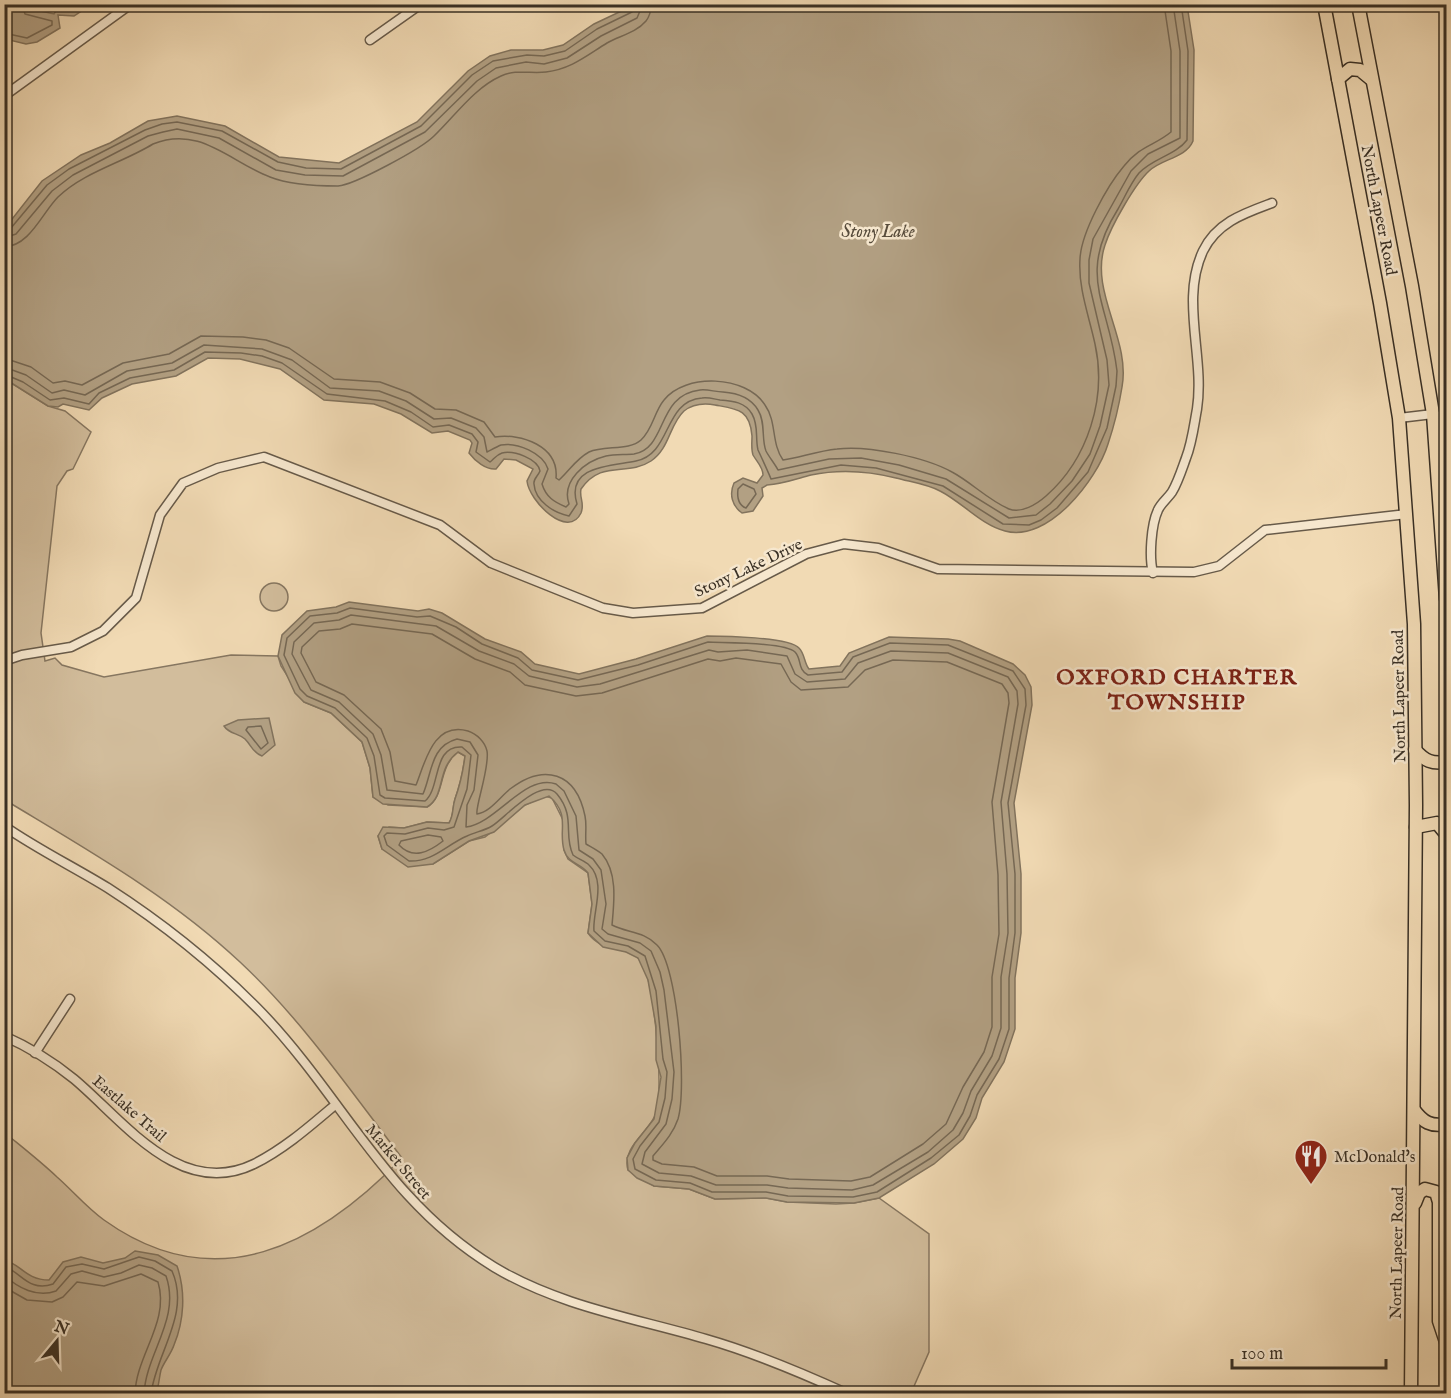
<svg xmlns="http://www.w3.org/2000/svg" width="1451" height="1398" viewBox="0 0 1451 1398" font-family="'IM FELL English',serif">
<rect width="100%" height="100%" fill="#f1dab4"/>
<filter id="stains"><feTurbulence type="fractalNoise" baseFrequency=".00333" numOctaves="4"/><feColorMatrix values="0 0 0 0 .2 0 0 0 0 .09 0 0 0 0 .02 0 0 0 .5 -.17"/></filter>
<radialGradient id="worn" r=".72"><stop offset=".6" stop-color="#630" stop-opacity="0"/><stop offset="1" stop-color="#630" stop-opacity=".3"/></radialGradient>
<!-- green -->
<g fill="#d2bd9c" stroke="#867660" stroke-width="1.5">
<path d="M 5,379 L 48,406 L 65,411 L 91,432 L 73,469 L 67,471 L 57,486 L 41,633 L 45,661 L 55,658 L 62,665 L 104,677 L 231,655 L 278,656 L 281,666 L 304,702 L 331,713 L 362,742 L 370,768 L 373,797 L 388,805 L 427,807 C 446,796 437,768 458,752 L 465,756 C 463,772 460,785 455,799 C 452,808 454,815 449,823 L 427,822 L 404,828 L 389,827 L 378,836 L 382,849 L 433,864 L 469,841 L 485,837 L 525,805 L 544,796 L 552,798 L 563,820 L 564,850 L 568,859 L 588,873 L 592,904 L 588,933 C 602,954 632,945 642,963 C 655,985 663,1087 657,1111 C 651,1132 621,1146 628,1170 L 654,1186 L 689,1189 L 715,1199 L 766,1198 L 787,1202 L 836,1204 L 854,1203 L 879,1198 L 929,1234 L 929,1352 L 911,1393 L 5,1393 L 5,1133 C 22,1147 40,1161 57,1177 C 73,1191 87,1208 104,1220 C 216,1300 318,1245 402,1158 C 350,1090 302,1020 240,962 C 170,896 86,849 5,800 L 4,669 L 8,667 L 4,654 Z"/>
<circle cx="274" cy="597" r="14"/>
</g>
<!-- water -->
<g fill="#b2a083" stroke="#82735d" stroke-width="1.5">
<polygon points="5,4 30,5 27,8 54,14 60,5 86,5 86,8 74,16 58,15 60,28 37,42 26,44 5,39"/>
<path d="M 634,5 L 1187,5 L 1194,50 L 1193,141 C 1186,158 1161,159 1149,171 C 1135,184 1111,226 1105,245 C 1089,292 1131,339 1122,387 C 1119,406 1114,426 1108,444 C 1097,480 1048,543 1005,531 C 981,525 962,502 940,491 C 927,484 911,482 896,478 C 868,471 840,469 811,475 C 796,479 783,484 767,485 L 762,488 L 763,496 L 753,511 L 742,513 C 732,506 729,494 734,483 L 743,478 L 757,483 L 763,475 C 763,467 757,462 753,455 C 751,449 752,443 752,436 C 750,409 737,409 715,405 C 704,403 693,404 684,411 C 669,425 670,448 651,461 C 627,477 602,459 581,489 C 579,498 585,503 581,513 C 568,540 529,501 527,481 L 533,469 L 516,460 L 504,459 L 496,469 C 486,470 475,461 469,453 L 472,443 L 470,440 L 448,431 L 432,433 L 401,414 L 374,404 L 324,400 L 280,369 L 240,359 L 208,358 L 176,376 L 132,384 L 102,398 L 89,410 L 63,404 L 58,407 L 48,406 L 5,379 L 5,228 L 42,181 L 81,155 L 110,143 L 148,121 L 177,116 L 225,126 L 279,157 L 339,163 L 417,122 L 468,71 L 490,56 L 511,50 L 543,50 L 563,45 L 594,24 Z"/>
<path d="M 349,602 L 418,611 L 429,609 L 442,613 L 485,639 L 521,652 L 535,664 L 579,674 L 636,659 L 707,636 C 723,636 789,637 799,648 C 805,654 804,663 809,669 L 840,666 L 849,653 L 889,637 L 948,639 L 960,641 L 1013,664 L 1025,675 L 1031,687 L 1032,705 L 1014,803 L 1021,874 L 1021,933 L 1015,978 L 1015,1029 L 1004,1062 L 982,1098 L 976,1118 L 963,1139 L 934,1164 L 879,1198 L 854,1203 L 787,1202 L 766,1198 L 715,1199 L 689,1189 L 654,1186 L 637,1178 L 628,1170 L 627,1158 L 635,1143 L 654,1119 L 661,1077 L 656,1060 L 656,1026 L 648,980 L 638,958 L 626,952 L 603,947 L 588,933 L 592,904 L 588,873 C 581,863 568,864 564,850 C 558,830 571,815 549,796 L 525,805 L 494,832 L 469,841 L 433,864 L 408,867 L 382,849 L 378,836 L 383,827 L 404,828 L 427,822 L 449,823 C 454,815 452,808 455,799 C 460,785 463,772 465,756 L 458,752 C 436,768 446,796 427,807 L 383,804 L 373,797 L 370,768 L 362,742 L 331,713 L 304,702 L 295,693 L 278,656 L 282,635 L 307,611 L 336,607 Z"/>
<path d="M 269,718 L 275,745 L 262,756 C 252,752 252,746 245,739 C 238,733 229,734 224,726 L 238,720 Z"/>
<path d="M 135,1251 L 158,1255 L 177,1266 C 186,1292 184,1321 174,1345 C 171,1354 164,1362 161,1370 C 159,1378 159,1386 156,1393 L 6,1393 L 5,1261 C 19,1262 25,1280 49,1280 L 63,1262 L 81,1257 L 103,1263 L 125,1258 Z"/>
</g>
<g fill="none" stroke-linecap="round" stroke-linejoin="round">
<!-- shore -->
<g stroke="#766854" stroke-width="1.5">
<polyline points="4,33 27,38 52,25 52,21 25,14 22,4"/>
<polyline points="4,230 11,228 47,185 69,169 145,130 162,124 177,122 222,131 278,162 306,168 341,169 421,126 472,75 493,61 527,55 544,56 565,51 597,29 632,12 635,4"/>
<polyline points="4,238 16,234 52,191 73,175 148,136 163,132 177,129 219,138 276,170 305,175 343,176 425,132 477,81 496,68 526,62 544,64 567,58 601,36 637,18 643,4"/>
<path d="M 4,247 C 30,246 42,213 58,197 C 84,172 122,163 153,144 C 200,125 230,162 270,177 C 290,185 317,186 338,186 C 354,185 421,149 434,136 C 455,116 474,88 501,76 C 516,69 531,74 546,72 C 571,69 586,56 607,43 C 619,36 636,33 646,21 C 650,16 651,11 652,4"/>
<path d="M 4,358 L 31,367 L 53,383 L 65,381 L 82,385 L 123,363 L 169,354 L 201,336 L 243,337 L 266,340 L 289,348 L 334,379 L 380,382 L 410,393 L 435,409 L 456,410 L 484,422 L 495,437 C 521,433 559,446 556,478 L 559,480 C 569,471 576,459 589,452 C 604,445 629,451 641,440 C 653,429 654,412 664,400 C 685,373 746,375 765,405 C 777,422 771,443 783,460 C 801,457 818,451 837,449 C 867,445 925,457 952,472 C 971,482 988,500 1009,509 C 1021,514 1037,504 1046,496 C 1088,459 1107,398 1095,344 C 1089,316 1078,288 1080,259 C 1081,233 1107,186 1124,166 C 1141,145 1154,146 1171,132 L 1171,51 L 1164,4"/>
<path d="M 4,367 L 26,375 L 52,393 L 64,390 L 85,395 L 127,371 L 172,363 L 204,345 L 262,349 L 292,360 L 330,388 L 379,391 L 406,401 L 434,419 L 451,418 L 476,428 L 484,437 L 487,452 C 491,450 496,447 501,445 C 517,442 543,453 548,469 L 542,484 C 546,497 554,502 566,507 L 569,504 C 561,481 585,461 606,456 C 615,454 625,455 634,454 C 668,448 656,395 700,390 C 708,389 715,392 723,392 C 737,393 751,398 758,410 C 766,423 761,438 766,451 C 769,457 775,464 778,470 L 829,459 L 861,458 L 899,465 L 946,479 L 1009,518 L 1036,515 L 1050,504 L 1072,481 L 1090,454 L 1100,426 L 1109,385 L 1107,360 L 1089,283 L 1089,260 L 1093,239 L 1131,171 L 1148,154 L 1180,138 L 1180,51 L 1173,4"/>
<path d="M 4,374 L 23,382 L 50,400 L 64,398 L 89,404 L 99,393 L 130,378 L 174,370 L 205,352 L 241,353 L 262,356 L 282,363 L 327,394 L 385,401 L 411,412 L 433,427 L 449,425 L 472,434 L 478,442 L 476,452 L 490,462 C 494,459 496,455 502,453 C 514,450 538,459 540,471 C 538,476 533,479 534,484 C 535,501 554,513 569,516 L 577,504 C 565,465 612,466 636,461 C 672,454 663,401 702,398 C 708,397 714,399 720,400 C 733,401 745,402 752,414 C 759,426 755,438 758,450 C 759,452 770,476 771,479 L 841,465 L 876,468 L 943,486 L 1003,524 L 1029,525 L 1041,520 L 1057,508 L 1088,472 L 1107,428 L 1116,386 L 1117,371 C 1109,303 1076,276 1118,209 C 1125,197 1130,184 1139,173 C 1153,158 1176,155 1187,140 L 1188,51 L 1181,4"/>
<path d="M 743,484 L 754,489 L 756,494 L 746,508 C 738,505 737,497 738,489 Z"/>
<path d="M 350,608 L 417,617 L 430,616 L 456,627 L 482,644 L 518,658 L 532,670 L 578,680 L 638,665 L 708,642 C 722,643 785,642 795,652 C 802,659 797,669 808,675 L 842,672 L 853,657 L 890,643 L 948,645 L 1013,671 L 1025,689 L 1026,705 L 1008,803 L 1015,874 L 1015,933 L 1009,978 L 1009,1029 L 999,1059 L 977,1095 L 970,1116 L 959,1135 L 931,1158 L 877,1192 L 853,1197 L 788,1196 L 766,1192 L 712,1192 L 690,1183 L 656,1180 L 635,1169 L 633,1159 L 640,1146 L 659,1122 L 665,1098 L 667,1072 L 663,1059 L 656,991 L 645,956 L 628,946 L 605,941 L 594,931 C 592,913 607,882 589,865 C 585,861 578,859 573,855 C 563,834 576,817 557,794 C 541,776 505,818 492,826 C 484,831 475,832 467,836 C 446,845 433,862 409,861 L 387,845 L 384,836 L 387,833 L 405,834 L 428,828 L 444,830 L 454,827 L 467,789 L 471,755 L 462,747 C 432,745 441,788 425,801 L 385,798 L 380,795 L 374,756 L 367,738 L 335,708 L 307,696 L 300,689 L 284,655 L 287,638 L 310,616 L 337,613 Z"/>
<path d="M 351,615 L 436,626 L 479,651 L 514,664 L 529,676 L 577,687 L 600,684 L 709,650 L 718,652 L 747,650 L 787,656 L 795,674 L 807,682 L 845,679 L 858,663 L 891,651 L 948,653 L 1008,677 L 1017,691 L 1018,704 L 1001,802 L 1007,874 L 1008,933 L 1001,977 L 1001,1028 L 992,1056 L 971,1091 L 963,1113 L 953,1130 L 928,1152 L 873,1185 L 852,1190 L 788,1188 L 767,1185 L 716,1185 L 691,1176 L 659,1173 L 642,1164 L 645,1152 L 666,1124 L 672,1099 L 674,1072 L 664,990 L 660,972 L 651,951 L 640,943 L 608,934 L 602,929 L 606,904 L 601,870 L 593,859 L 579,850 L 576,816 L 564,791 L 556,784 C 525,773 497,823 466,827 L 467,805 L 474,790 L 478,755 L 470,742 L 457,739 C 430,746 432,774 423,794 L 387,790 L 381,755 L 373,734 L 339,702 L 311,690 L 292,654 L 294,642 L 314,623 L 339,620 Z"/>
<path d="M 352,624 L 432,634 L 475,659 L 510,672 L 525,685 L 576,696 L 602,693 L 708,659 L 720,661 L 736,658 L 781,664 L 791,682 L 801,690 L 848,687 L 865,670 L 893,660 L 947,662 L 1002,684 L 1008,693 L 1009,703 L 992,802 L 998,875 L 999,934 L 992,977 L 992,1027 L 984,1052 L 963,1087 L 946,1124 L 923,1144 L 870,1177 L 851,1181 L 789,1179 L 767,1176 L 717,1176 L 694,1167 L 662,1164 L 653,1160 L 653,1156 C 663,1144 673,1134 678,1119 C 687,1089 678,966 657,945 C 644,931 627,933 612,925 C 614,903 618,873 602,854 C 597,850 591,847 586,844 C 585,834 587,825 585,816 C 576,772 544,763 510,789 C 500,797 490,812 477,814 C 475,807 490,767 487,751 C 485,742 477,734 468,731 C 433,721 425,763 416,785 L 395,781 L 390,752 L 381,729 L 344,695 L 316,682 L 301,653 L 302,647 L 319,631 L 340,629 Z"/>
<polygon points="261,726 268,743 261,749 246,730 248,727"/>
<path d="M 428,835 L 441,837 L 443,841 C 429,852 413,860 399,845 L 401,841 Z"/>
<path d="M 4,1267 C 20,1270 28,1293 53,1284 L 66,1267 L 82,1264 L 104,1269 L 139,1257 L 155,1261 L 172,1271 C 191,1314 156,1353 151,1394"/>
<path d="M 4,1275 C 18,1288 37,1298 56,1291 L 71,1274 L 82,1271 L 104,1277 L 121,1273 L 139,1265 L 152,1268 L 166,1276 C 181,1319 146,1353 144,1394"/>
<path d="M 4,1287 L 27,1300 L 52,1302 L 63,1297 L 77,1282 L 104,1286 L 141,1274 L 158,1282 C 170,1322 136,1355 135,1394"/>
</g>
<defs>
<g id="minor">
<polyline points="370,40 421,4"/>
<polyline points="4,96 131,4"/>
<polyline points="1399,418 1433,414 1446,419"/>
<path d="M 1153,573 C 1149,557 1151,525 1158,510 C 1161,503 1168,498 1172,492 C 1178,482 1182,469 1186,458 C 1192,443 1194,425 1197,409 C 1205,357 1180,300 1203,251 C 1217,222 1245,213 1272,203"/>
<polyline points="4,661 22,655 71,647 103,631 136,598 160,515 183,483 218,468 264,457 440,525 491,563 603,608 633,613 702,608 806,554 844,544 878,548 938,569 1194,572 1219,566 1265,530 1407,514"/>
<path d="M 4,826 C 37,849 74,867 108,888 C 164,924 215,965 262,1013 C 345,1100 386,1201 494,1267 C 559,1306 634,1318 706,1339 C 755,1353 802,1373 848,1394"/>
<path d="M 4,1036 C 29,1047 53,1062 74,1079 C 123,1120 180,1200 254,1164 C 284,1149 309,1127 335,1105"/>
<polyline points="35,1053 70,999"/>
</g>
<g id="primary">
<polyline points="1324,4 1380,303 1399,418 1414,624 1416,805 1411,1394"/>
<polyline points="1358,4 1412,286 1433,414 1446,599"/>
<polyline points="1338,79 1350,69 1360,70 1371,79"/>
<path d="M 1415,750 C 1425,761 1432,764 1446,762"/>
<polyline points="1416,827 1437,823 1446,834"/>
<path d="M 1414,1110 C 1423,1122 1431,1127 1446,1124"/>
<polyline points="1415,1203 1419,1193 1425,1189 1436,1192 1439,1202 1439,1321 1446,1342"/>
<polyline points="1446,1334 1446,1384"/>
</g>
</defs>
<!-- minor casing -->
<use href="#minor" stroke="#675a49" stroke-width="11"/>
<!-- primary casing -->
<use href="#primary" stroke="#393025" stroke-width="15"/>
<!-- minor -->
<use href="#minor" stroke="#f6e7ce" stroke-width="8"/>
<!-- primary -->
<use href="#primary" stroke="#f1dab4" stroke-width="12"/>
</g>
<!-- icons -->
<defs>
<symbol id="restaurant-pin" viewBox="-11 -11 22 30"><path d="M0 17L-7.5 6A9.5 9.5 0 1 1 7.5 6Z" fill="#8f2418" stroke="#f6e7ce"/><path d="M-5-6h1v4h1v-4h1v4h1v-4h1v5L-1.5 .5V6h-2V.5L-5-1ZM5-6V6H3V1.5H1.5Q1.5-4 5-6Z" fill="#fff"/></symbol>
</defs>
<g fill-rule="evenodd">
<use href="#restaurant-pin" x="1292" y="1137" width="38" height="52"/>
</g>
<g text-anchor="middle" stroke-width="5" stroke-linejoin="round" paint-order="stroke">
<!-- street labels -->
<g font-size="16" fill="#393025" stroke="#f6e7ce">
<text transform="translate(1380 210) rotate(79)" y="6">North Lapeer Road</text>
<text transform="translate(748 567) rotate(-25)" y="6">Stony Lake Drive</text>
<text transform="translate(1398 696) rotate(-91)" y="6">North Lapeer Road</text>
<text transform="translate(130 1108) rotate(41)" y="6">Eastlake Trail</text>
<text transform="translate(399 1161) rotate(50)" y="6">Market Street</text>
<text transform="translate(1396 1253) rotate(-89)" y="6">North Lapeer Road</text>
</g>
<!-- poi labels -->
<g font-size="16" fill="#393025" stroke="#f6e7ce" text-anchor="start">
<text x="1334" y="1162">McDonald's</text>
</g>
<!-- water labels -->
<g font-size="18" font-style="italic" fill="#574c3c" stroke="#f6e7ce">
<text x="878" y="237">Stony Lake</text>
</g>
<!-- district labels -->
<g font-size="22" font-weight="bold" letter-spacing="1.5" fill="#7a1f14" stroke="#f6e7ce">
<text x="1177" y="684">OXFORD CHARTER<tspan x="1177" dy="25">TOWNSHIP</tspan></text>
</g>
</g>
<!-- margin -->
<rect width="1451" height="1398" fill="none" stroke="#f1dab4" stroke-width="24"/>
<rect x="6" y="6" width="1439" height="1386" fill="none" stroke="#393025" stroke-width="3"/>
<rect x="12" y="12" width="1427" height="1374" fill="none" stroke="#393025" stroke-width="1.5"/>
<!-- north arrow -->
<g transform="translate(57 1341) rotate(19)" stroke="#f6e7ce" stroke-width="4.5" paint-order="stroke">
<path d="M0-4.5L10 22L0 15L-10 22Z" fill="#393025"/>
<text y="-9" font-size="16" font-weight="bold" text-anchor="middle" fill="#393025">N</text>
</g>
<!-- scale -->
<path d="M1232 1359v9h154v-9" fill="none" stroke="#393025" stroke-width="3"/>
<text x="1241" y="1359" font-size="18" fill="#393025" stroke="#f6e7ce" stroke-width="4.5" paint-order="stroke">100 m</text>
<rect width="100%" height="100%" filter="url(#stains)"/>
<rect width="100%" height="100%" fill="url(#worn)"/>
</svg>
